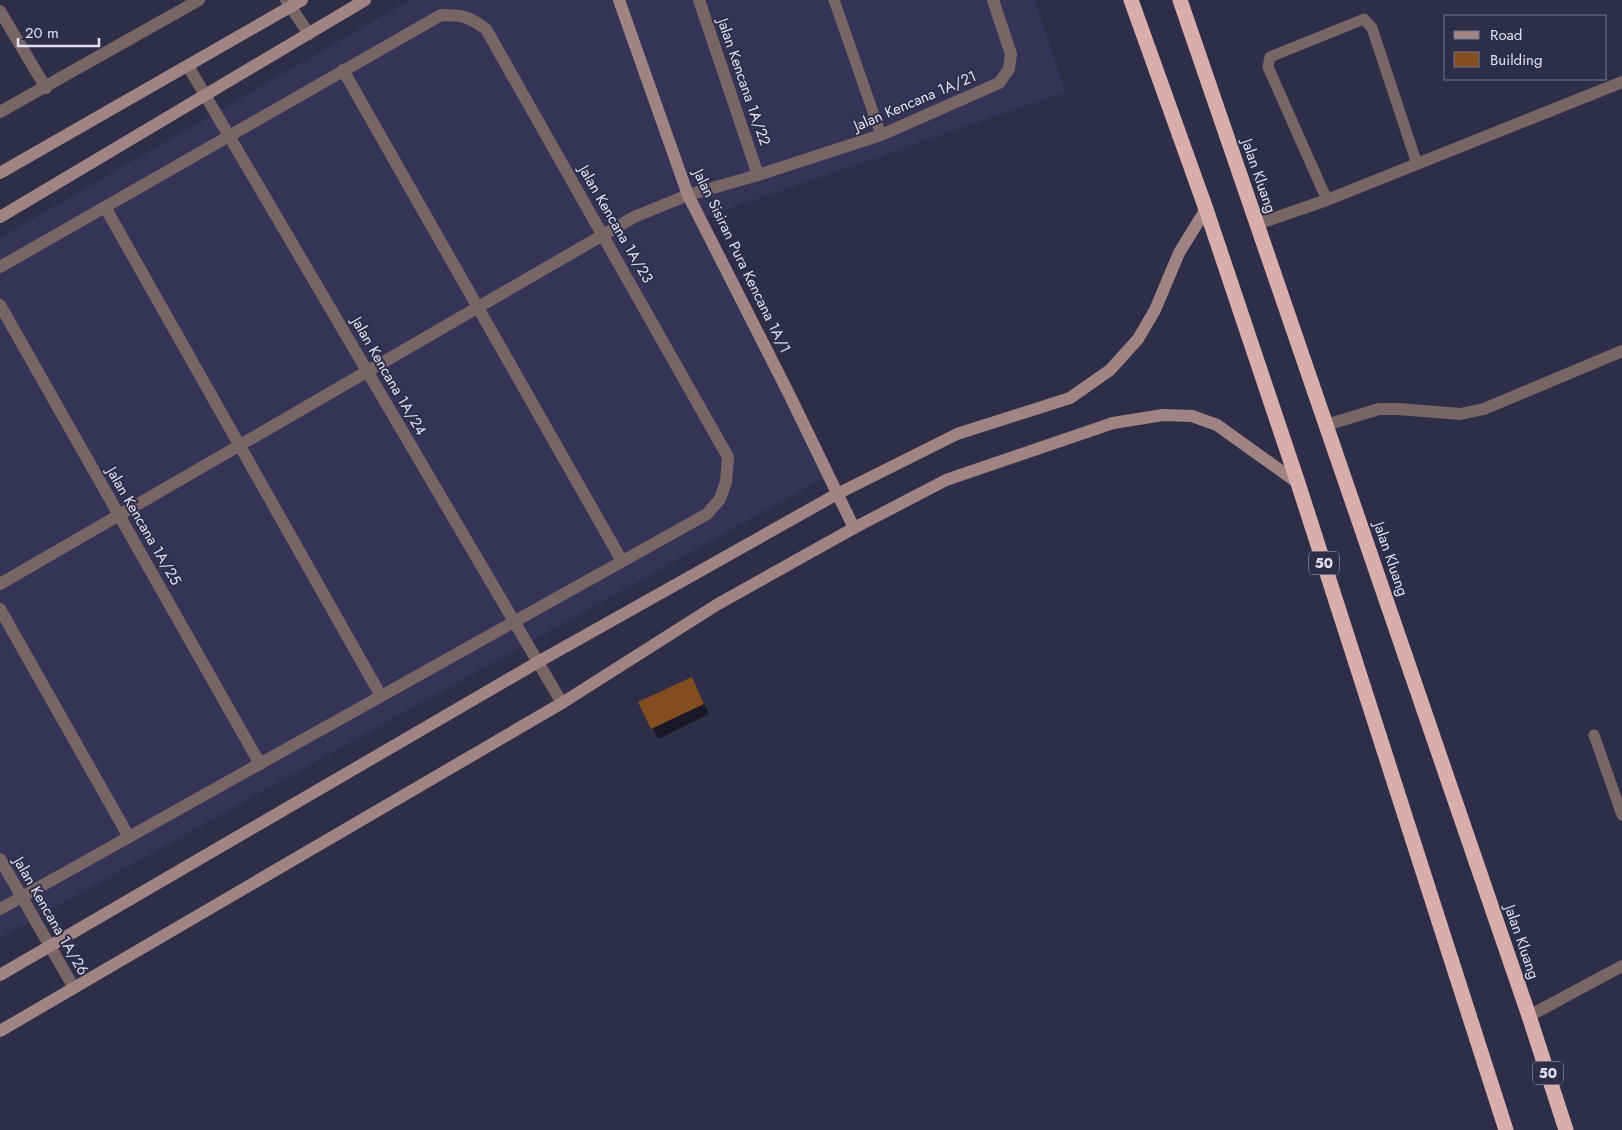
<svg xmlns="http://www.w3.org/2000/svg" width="1622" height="1130" viewBox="0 0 1622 1130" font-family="Jost,sans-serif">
<rect width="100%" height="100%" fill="#2f2e49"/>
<!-- built -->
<polygon fill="#353456" points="410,0 1035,0 1065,92 697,220 827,476 0,938 0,238"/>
<!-- shadow -->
<polygon fill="#0007" points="697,689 709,714 658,739 640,703"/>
<!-- building -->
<polygon fill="#844d21" points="692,677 704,704 651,729 638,702"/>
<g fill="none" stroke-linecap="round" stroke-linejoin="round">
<!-- lane -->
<g stroke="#786666" stroke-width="11">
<polyline points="834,0 881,135"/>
<polyline points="1327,200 1268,67 1270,57 1364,19 1372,28 1417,164"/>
<polyline points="1594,735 1622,815"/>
</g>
<!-- street -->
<g stroke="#786666" stroke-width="12">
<polyline points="286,0 309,34"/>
<polyline points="699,0 758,175"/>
<polyline points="0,11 46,88"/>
<polyline points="188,66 562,703"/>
<polyline points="343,70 622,561"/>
<polyline points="0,112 199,0"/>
<polyline points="105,207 381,696"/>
<polyline points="1257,224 1327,200 1622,82"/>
<path d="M 0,267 L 441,15 C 462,15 468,16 486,29 L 728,457 L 726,482 L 720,499 L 707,514 L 0,909"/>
<polyline points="0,305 260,764"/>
<polyline points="1326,425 1379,409 1398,409 1460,414 1484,409 1622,351"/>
<polyline points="0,584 634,217 688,195 758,175 881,135 999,83 1009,69 1011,54 993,0"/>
<polyline points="0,609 129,837"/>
<polyline points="0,859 74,988"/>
<polyline points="1529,1016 1622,966"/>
</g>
<!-- secondary -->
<g stroke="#9f8483" stroke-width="12">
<polyline points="619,0 688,195 789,394 854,528"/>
<polyline points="0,173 302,0"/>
<polyline points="0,217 365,0"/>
<polyline points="0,975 538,662 837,494 957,434 1070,398 1110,370 1138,339 1155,310 1179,253 1206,209"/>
<polyline points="0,1031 562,703 718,604 854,528 946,480 1113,423 1163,415 1192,416 1217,425 1298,483"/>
</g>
<!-- highway -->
<g stroke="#d8aead" stroke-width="15">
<polyline points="1131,0 1206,209 1298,483 1506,1130"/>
<polyline points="1180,0 1529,1016 1566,1130"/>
</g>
</g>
<g text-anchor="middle" stroke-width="4" stroke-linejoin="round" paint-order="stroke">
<!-- shield labels -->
<g fill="#2f2e49" stroke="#acabc0" stroke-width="1">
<rect x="1309" y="551.5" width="30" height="23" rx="4"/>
<rect x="1533" y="1061.5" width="30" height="23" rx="4"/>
</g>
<g font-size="14" font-weight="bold" fill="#e1e1f3">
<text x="1324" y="568">50</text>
<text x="1548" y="1078">50</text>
</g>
<!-- street labels -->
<g font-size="15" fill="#e1e1f3" stroke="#2f2e49">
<text transform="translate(744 82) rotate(71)" y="5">Jalan Kencana 1A/22</text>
<text transform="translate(915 101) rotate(-23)" y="5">Jalan Kencana 1A/21</text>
<text transform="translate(1259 176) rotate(71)" y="5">Jalan Kluang</text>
<text transform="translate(616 224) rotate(60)" y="5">Jalan Kencana 1A/23</text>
<text transform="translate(742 261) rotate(64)" y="5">Jalan Sisiran Pura Kencana 1A/1</text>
<text transform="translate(389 376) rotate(60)" y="5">Jalan Kencana 1A/24</text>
<text transform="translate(144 526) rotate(60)" y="5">Jalan Kencana 1A/25</text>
<text transform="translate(1391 559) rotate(71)" y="5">Jalan Kluang</text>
<text transform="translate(51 916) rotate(60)" y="5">Jalan Kencana 1A/26</text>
<text transform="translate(1522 942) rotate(71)" y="5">Jalan Kluang</text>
</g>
</g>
<!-- legend -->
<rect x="1444" y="15" width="162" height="65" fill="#2f2e49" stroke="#76768d"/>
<rect x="1454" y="31" width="25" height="8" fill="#9f8483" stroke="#76768d"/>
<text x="1490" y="40" font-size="15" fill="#e1e1f3">Road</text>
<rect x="1454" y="52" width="25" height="15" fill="#844d21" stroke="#76768d"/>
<text x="1490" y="65" font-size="15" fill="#e1e1f3">Building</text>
<!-- scale -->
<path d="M18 38v8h81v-8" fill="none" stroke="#e1e1f3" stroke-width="2.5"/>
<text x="25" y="38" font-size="15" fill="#e1e1f3" stroke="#2f2e49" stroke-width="4" paint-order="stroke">20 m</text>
</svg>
